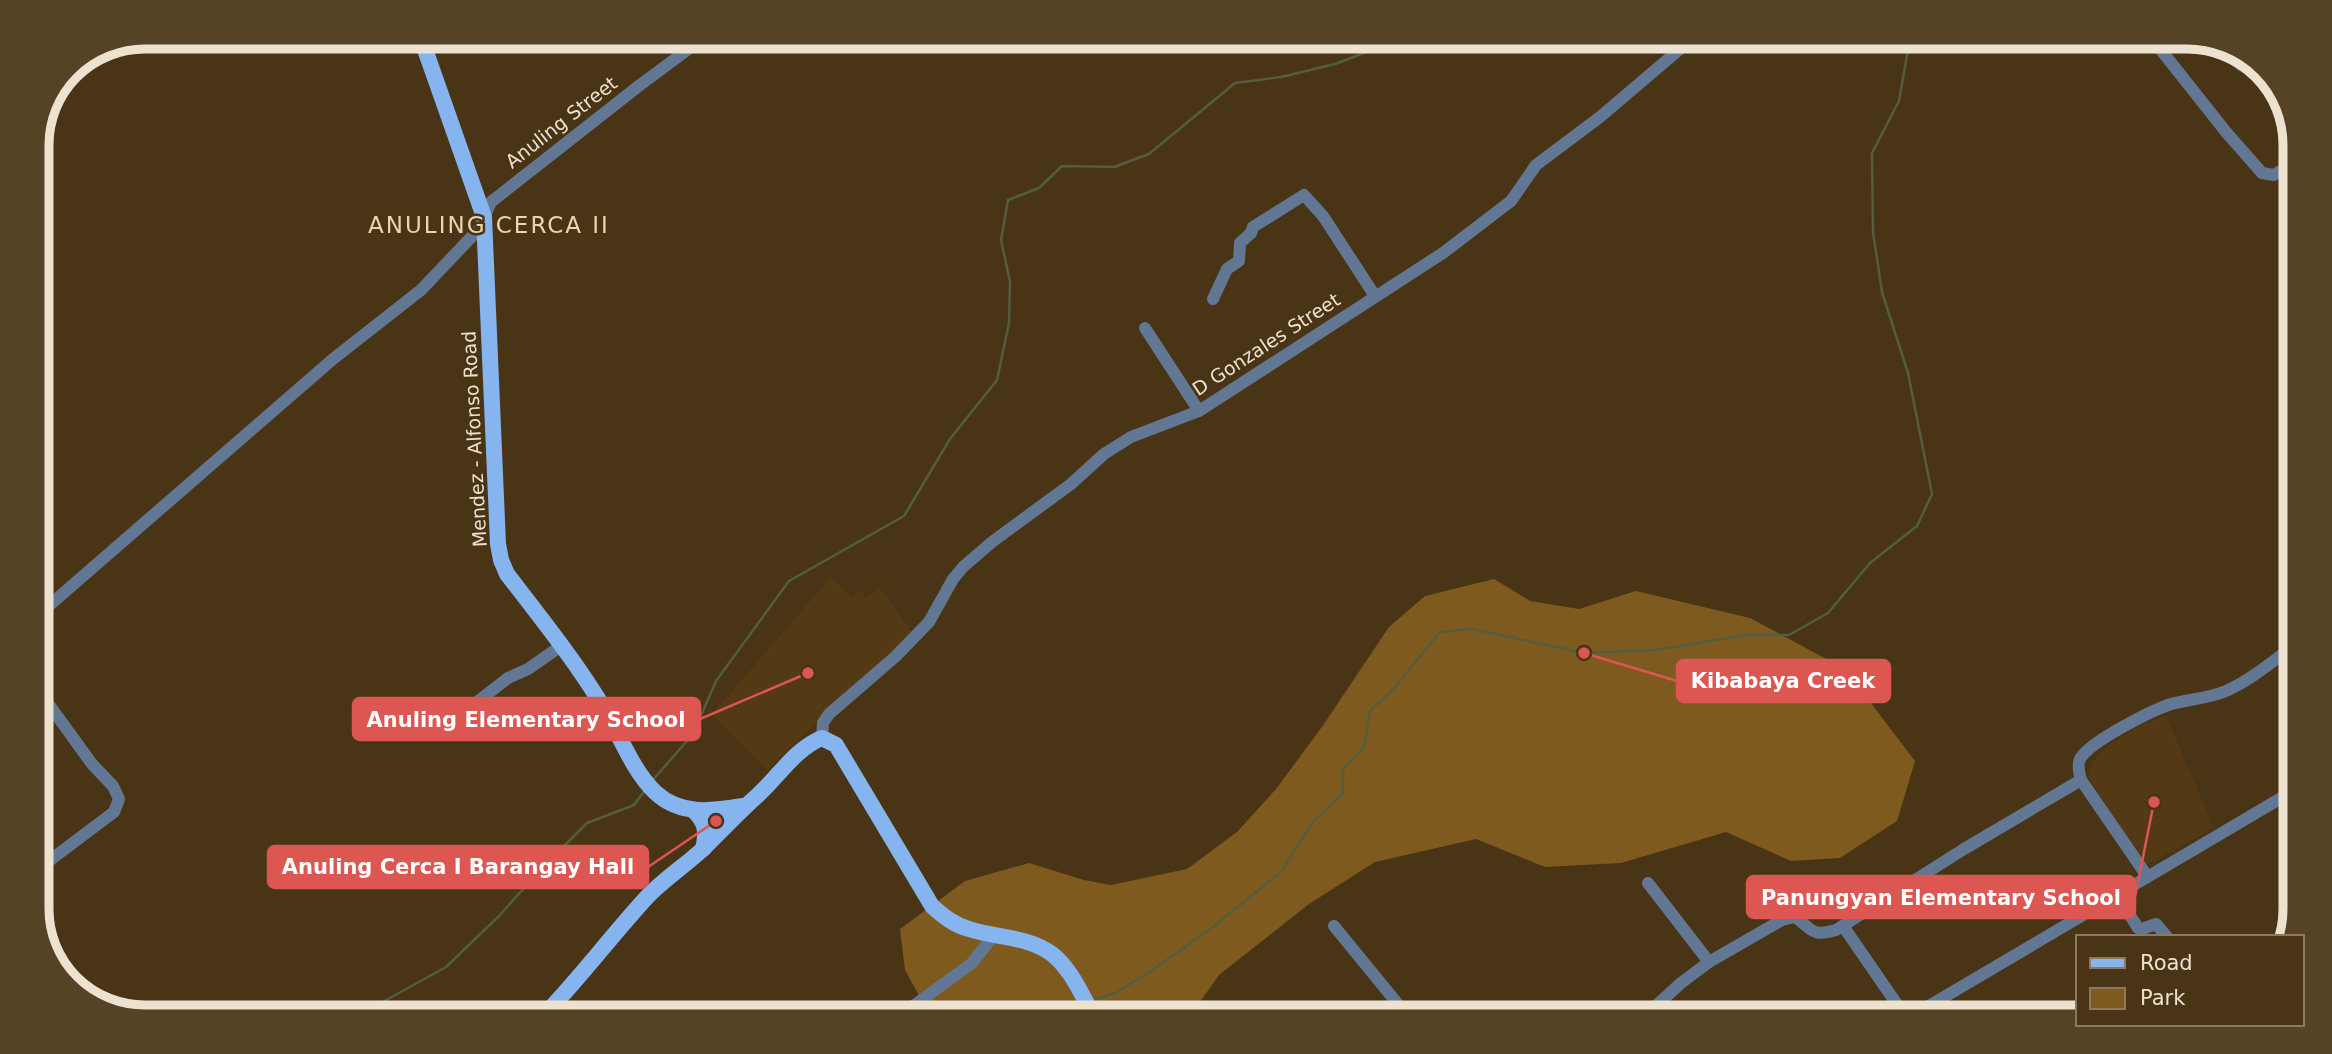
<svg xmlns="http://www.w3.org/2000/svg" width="2332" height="1054" viewBox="0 0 2332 1054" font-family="'DejaVu Sans',sans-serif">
<rect width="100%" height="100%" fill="#493416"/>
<!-- built -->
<g fill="#533a14">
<polygon points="831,577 852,597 859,589 866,598 879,587 912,632 767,770 712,714"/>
<polygon points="2166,715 2214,828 2144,866 2088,776 2093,762 2107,746 2138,727"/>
</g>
<!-- green -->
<polygon fill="#7f5a1e" points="1494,579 1530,601 1579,609 1636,591 1750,618 1845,669 1915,761 1897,821 1840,858 1791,861 1726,832 1621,863 1545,867 1476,839 1375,862 1309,904 1219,975 1192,1013 928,1012 905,970 900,929 965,881 1029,863 1084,880 1111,885 1187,869 1237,832 1276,789 1324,724 1389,627 1425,596"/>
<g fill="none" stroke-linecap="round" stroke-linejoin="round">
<!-- stream -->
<g stroke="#525e3f" stroke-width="2.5">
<polyline points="652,781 693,734 716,681 789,581 904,516 950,439 997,380 1009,323 1010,282 1001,240 1008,200 1039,188 1062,166 1114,167 1149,154 1235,83 1281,77 1335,64 1372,50 1420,42"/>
<polyline points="1094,1000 1115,993 1151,971 1213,927 1281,872 1313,822 1343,793 1343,769 1364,747 1370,711 1394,688 1440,632 1473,629 1584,653 1655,650 1745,635 1789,635 1828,613 1870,563 1917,526 1932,494 1908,373 1882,292 1873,232 1872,153 1899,101 1909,44"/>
<polyline points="368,1010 446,967 499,916 543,867 587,823 634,805 646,789"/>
<polyline points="1058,1013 1081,1005"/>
</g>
<!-- minor -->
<g stroke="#617794" stroke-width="12">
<polyline points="2157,45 2226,132 2262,173 2274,175 2295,162"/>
<polyline points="2225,45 2241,65 2249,65 2278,99 2283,101"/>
<polyline points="1213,299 1227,269 1239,261 1240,243 1251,233 1253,227 1304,195 1323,216 1375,296"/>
<polyline points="1145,328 1199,411"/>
<polyline points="37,616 333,359 421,290 479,229 491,202 640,85 702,39"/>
<polyline points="37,688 92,764 113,786 119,799 114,812 37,870"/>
<polyline points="436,734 508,678 528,669 561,646"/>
<polyline points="822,738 823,723 829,714 895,657 929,622 953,579 963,567 992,542 1071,484 1104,454 1131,437 1199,411 1443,253 1511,201 1536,165 1600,117 1687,43"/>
<path d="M 2147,876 L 2081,780 C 2079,773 2077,765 2080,759 C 2089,742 2149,712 2168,705 C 2187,699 2207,699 2226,691 C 2249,681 2269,664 2290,649"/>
<polyline points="1648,883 1709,962"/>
<polyline points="2117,895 2138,928 2142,929 2156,924 2167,937"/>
<polyline points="1334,926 1406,1014"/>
<polyline points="1843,926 1905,1016"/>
<polyline points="905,1012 972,963 994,935"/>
<path d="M 1646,1015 L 1681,983 L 1709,962 L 1782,920 L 1795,917 C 1813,930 1812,937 1836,930 L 1964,849 L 2081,780"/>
<polyline points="1912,1016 2288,794"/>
</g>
<!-- major -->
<g stroke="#86b4ef" stroke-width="16">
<path d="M 421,38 L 484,217 L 498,544 L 501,560 L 507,574 C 541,618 577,663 605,710 C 620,736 634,773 656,793 C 681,816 713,811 743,806"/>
<path d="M 694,811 C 706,822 707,833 703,849"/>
<path d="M 548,1011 C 583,974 613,934 647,897 C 664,879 686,865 704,848 C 722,830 739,812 758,795 C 778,777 796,748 822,738 L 836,745 L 932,906 C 943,916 954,925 969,929 C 996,938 1028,936 1052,954 C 1070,968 1081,993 1092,1013"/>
</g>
</g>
<g text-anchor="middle" stroke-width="5" stroke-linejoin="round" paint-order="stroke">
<!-- street labels -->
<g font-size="19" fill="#ede1d0" stroke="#493416">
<text transform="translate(561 122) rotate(-38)" y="7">Anuling Street</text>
<text transform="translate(1266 344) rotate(-33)" y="7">D Gonzales Street</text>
<text transform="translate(474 439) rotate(-93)" y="7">Mendez - Alfonso Road</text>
</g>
<!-- quarter labels -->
<g font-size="23" letter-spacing="2" fill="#ecd3b0" stroke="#493416">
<text x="489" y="233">ANULING CERCA II</text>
</g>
</g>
<!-- crop -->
<path d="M0 0H2332V1054H0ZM145 49H2187A96 96 0 0 1 2283 145V909A96 96 0 0 1 2187 1005H145A96 96 0 0 1 49 909V145A96 96 0 0 1 145 49Z" fill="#564225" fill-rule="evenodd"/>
<path fill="none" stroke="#ede1d0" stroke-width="9" d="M145 49H2187A96 96 0 0 1 2283 145V909A96 96 0 0 1 2187 1005H145A96 96 0 0 1 49 909V145A96 96 0 0 1 145 49Z"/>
<!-- callouts -->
<path fill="none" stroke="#dc5652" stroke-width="2.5" d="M1584 653L1677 681M808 673L700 719M716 821L648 867M2154 802L2135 897"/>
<g fill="#dc5652" stroke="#493416" stroke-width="2.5">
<circle cx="1584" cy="653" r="7"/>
<circle cx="808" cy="673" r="7"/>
<circle cx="716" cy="821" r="7"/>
<circle cx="2154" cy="802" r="7"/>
</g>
<g fill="#dc5652" stroke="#dc5652" stroke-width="2.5">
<rect x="1677" y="660" width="213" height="42" rx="7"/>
<rect x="353" y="698" width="347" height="42" rx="7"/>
<rect x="268" y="846" width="380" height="42" rx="7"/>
<rect x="1747" y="876" width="388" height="42" rx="7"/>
</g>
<g font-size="21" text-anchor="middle" font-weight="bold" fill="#fff">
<text x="1783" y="688">Kibabaya Creek</text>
<text x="526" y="727">Anuling Elementary School</text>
<text x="458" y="874">Anuling Cerca I Barangay Hall</text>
<text x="1941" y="905">Panungyan Elementary School</text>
</g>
<!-- legend -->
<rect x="2076" y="935" width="228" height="91" fill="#493416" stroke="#8b7960" stroke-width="2"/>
<rect x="2090" y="958" width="35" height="10" fill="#86b4ef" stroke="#8b7960" stroke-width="2"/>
<text x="2140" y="970" font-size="21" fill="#ede1d0">Road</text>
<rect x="2090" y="988" width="35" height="21" fill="#7f5a1e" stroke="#8b7960" stroke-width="2"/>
<text x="2140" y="1005" font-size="21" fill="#ede1d0">Park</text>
</svg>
